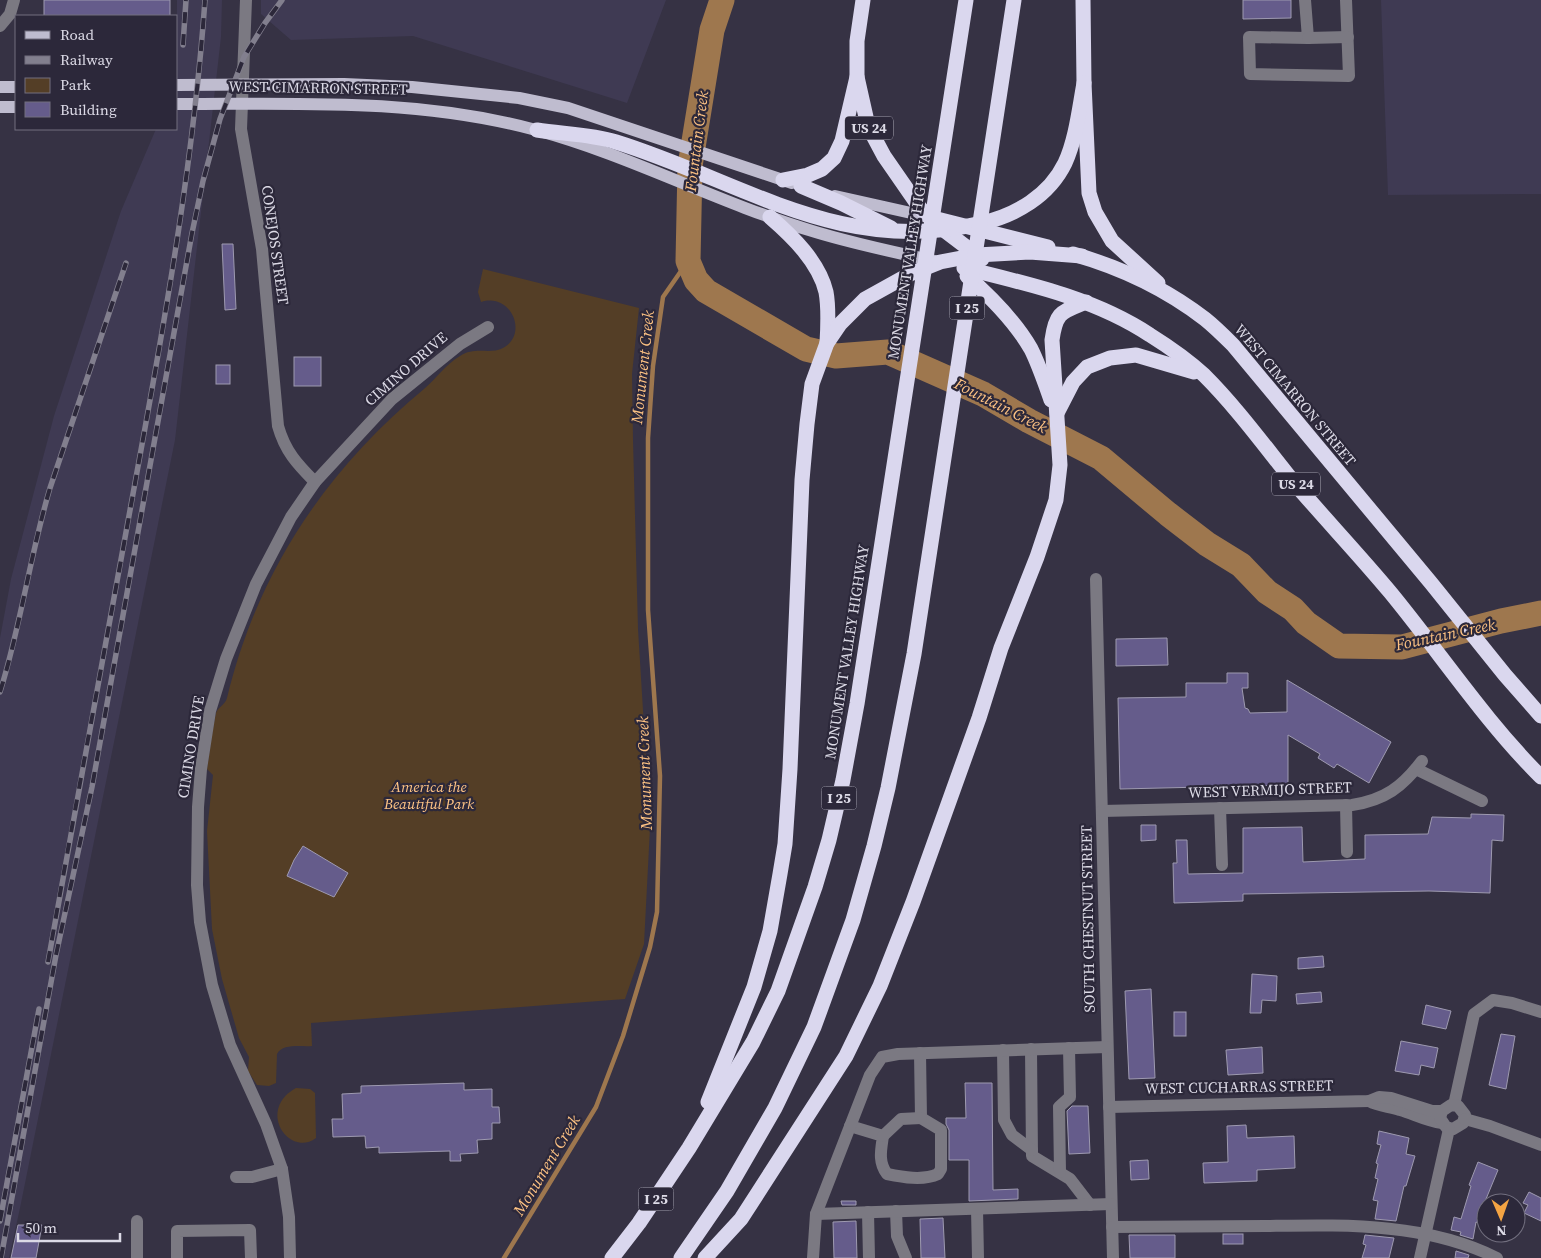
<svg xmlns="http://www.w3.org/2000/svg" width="1541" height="1258" viewBox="0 0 1541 1258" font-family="'Source Serif 4',serif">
<rect width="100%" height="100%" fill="#363244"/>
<!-- built -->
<g fill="#3f3a53">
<polygon points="177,0 222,0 221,37 175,440 20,1208 9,1258 0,1258 0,638 11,579 54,416 121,211 156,129 176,129"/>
<polygon points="261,0 666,0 627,103 413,36 291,40 261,14"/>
<polygon points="1381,0 1541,0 1541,194 1388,195"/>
</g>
<!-- green -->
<g fill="#543e26">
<path d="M 483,269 L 639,308 L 632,374 L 633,440 L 638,629 L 647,775 L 646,815 L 650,828 L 644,944 L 625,999 L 311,1023 L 312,1046 C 301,1047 283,1043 277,1054 L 276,1083 L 269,1086 L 257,1085 L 248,1071 L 249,1057 L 239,1038 L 222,979 L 212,929 L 207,831 L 213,775 L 207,769 C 210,750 212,731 216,713 C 218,707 225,705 227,698 C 257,573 325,471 424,389 C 437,378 445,365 460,356 C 475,346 490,355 503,348 C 529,334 511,292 481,302 L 478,292 Z"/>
<path d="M 296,1088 L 310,1089 L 315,1093 L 316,1138 C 289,1158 256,1110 296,1088 Z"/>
</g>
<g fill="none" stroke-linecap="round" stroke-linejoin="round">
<!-- stream -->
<polyline stroke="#9e774e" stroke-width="4.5" points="504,1258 596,1107 623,1036 650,947 657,912 660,776 648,610 648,438 653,366 663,297 688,261"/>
<!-- river -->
<polyline stroke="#9e774e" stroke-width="25" points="722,0 712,30 690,166 688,261 696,280 706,291 806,349 836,356 888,352 983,394 1029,421 1101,458 1168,514 1207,544 1241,565 1267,592 1293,609 1306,623 1339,646 1402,647 1501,621 1541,613"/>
</g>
<!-- building -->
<g fill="#655c8b" stroke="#9e9ab0">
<rect x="44" y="0" width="126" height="16"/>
<polygon points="1243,0 1291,0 1291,18 1243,19"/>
<polygon points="222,244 233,244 236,309 225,310"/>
<rect x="294" y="357" width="27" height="29"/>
<rect x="216" y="365" width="14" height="19"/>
<polygon points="1167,638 1168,665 1116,666 1116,639"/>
<polygon points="1227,673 1248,673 1248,688 1242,688 1245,708 1248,709 1250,713 1287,712 1287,680 1391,742 1369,783 1337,764 1334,768 1318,758 1320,754 1288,735 1288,785 1120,789 1118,698 1186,697 1186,683 1227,683"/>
<polygon points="1471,814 1504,815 1503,841 1492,840 1490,893 1429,891 1243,894 1243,901 1174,903 1173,863 1177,863 1176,840 1187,840 1188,874 1243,873 1243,828 1302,827 1303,862 1365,859 1365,835 1428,834 1432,817 1471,818"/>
<polygon points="1141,825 1156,825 1156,840 1141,841"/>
<polygon points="303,846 348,873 334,897 287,876 294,860"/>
<polygon points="1323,956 1324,967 1298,969 1298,958"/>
<polygon points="1252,974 1277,976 1276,1001 1262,1000 1261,1013 1250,1013"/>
<polygon points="1151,989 1155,1078 1129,1079 1125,991"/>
<polygon points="1321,992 1322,1002 1297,1004 1296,994"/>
<polygon points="1426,1005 1451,1011 1446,1029 1422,1024"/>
<rect x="1174" y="1012" width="12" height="24"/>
<polygon points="1501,1034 1515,1036 1506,1089 1489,1085"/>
<polygon points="1401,1041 1438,1048 1434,1068 1421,1065 1419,1075 1395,1071"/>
<polygon points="1262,1047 1263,1073 1228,1075 1226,1050"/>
<polygon points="464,1083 464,1090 492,1089 492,1107 499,1107 500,1123 492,1123 492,1139 477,1140 478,1153 460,1154 461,1161 450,1161 450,1151 379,1153 379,1147 366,1148 365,1136 333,1137 332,1119 343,1119 342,1094 361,1093 361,1086"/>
<polygon points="965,1083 992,1083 993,1190 1018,1189 1018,1199 969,1201 969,1160 949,1160 949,1130 946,1124 946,1118 966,1118"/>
<polygon points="1072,1106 1088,1106 1090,1153 1069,1154 1067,1111"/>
<polygon points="1246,1125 1247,1138 1294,1136 1295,1168 1257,1170 1257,1181 1204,1183 1203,1163 1228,1162 1227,1126"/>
<polygon points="1379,1131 1409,1138 1406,1154 1415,1156 1406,1186 1404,1186 1396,1221 1375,1219 1378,1201 1373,1200 1378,1179 1375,1178 1378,1164 1376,1163 1381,1145 1377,1144"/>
<polygon points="1148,1160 1149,1179 1131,1180 1130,1161"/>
<polygon points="1478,1162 1498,1170 1486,1199 1486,1226 1476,1222 1473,1239 1460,1235 1461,1232 1451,1230 1454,1217 1461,1219 1471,1186 1469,1185"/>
<polygon points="1529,1192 1541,1198 1541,1221 1524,1213 1528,1205 1523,1203"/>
<polygon points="841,1201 856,1201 856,1205 842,1205"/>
<polygon points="943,1218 945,1258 921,1258 920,1219"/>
<polygon points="856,1221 857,1258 834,1258 833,1222"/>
<polygon points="18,1225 42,1225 36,1258 11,1258"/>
<rect x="1223" y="1234" width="20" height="10"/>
<polygon points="1129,1235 1175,1235 1175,1258 1130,1258"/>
<polygon points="1365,1235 1394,1238 1389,1258 1362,1258 1366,1245 1363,1244"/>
<polygon points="1456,1251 1469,1255 1468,1258 1455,1258"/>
</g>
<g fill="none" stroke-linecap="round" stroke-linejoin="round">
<!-- minor -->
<g stroke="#7b7982" stroke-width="12">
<path d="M 246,0 L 241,129 L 262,249 L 278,426 C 285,451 297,464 315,482"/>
<polyline points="1305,0 1308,38 1249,37 1250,74 1349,76 1346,0"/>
<polyline points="0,26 10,14 14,0"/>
<polyline points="1308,38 1348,37"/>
<polyline points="1096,579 1113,1258"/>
<polyline points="1416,769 1482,801"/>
<polyline points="1346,805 1347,852"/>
<polyline points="1220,808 1222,865"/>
<path d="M 1102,811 L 1352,805 C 1385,800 1402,787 1422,761"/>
<polyline points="1031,1049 1032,1156 1070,1179 1090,1205"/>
<polyline points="1003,1050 1004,1120 1012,1135 1032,1150"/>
<path d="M 1369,1101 C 1380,1107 1389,1106 1400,1110 C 1414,1114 1426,1121 1442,1123"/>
<polyline points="1454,1105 1474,1014 1493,1000 1512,1003 1541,1012"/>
<polyline points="1109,1107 1369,1101 1379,1097 1391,1098 1432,1111 1442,1111 1451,1105 1458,1106 1465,1115 1463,1123 1453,1129 1446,1127 1440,1118 1442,1111"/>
<polyline points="1465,1119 1490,1126 1541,1145"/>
<path d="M 850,1126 L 883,1136 C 881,1150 878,1162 887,1174 C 902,1177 923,1181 938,1174 L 941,1169 L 941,1130 L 921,1118 L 920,1053"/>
<polyline points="883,1136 901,1119 921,1118"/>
<polyline points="1060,1172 1059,1107 1070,1097 1069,1048"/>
<polyline points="236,1177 252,1177 282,1169"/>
<polyline points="977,1209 978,1258"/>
<polyline points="896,1211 897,1236 906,1258"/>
<polyline points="868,1212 869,1258"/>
<polyline points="816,1214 1111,1204"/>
<path d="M 1112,1227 C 1163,1227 1214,1226 1265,1226 C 1343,1225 1426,1222 1497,1258"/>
<polyline points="137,1258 137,1221"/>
<polyline points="177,1258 177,1231 250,1230 251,1258"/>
<polyline points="290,1258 289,1217 282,1169 266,1124 230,1045 212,985 200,922 197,885 198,807 201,769 210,711 226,659 256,584 291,517 315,482 392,399 460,344 488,327"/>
<polyline points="813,1258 816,1214 870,1075 882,1057 898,1054 1107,1047"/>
<polyline points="1420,1258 1449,1129"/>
</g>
<!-- major -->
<g stroke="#bfbccf" stroke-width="12">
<polyline points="176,85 344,84 412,87 519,98 568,108 792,183"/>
<polyline points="0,87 16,87"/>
<path d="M 176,104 C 298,104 417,98 536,130 C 629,155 716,202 809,230 C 850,243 893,252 935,261"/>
<polyline points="0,107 16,107"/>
<polyline points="835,196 929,217"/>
</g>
<!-- highway -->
<g stroke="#dad7ee" stroke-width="15">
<polyline points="1083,0 1084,83 1089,193 1095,212 1112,241 1158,283"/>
<polyline points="857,77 868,126 884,156 920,208 936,224 982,259"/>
<path d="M 537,130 C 563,134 591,134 616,142 C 742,181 841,257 982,223 C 1016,215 1049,196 1065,163 C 1076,139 1079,110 1084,83"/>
<polyline points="783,180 808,175 822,169 834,158 842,141 857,77 857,41 863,0"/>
<polyline points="801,186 841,203 891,228"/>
<path d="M 770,217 C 792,236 819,262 826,292 C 829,308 828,326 827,343"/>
<polyline points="929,217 1048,247"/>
<path d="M 1073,254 C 1119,267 1166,289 1205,319 C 1215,327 1224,336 1233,345 L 1431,583 L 1505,675 L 1541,716"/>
<path d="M 964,268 C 1028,284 1094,298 1150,335 C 1166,345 1190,362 1204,375 C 1238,409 1266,448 1296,485 C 1327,521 1360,556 1390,592 C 1441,654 1485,721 1541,777"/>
<path d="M 967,276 C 992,298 1015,321 1031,349 C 1039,365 1045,383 1051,400"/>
<polyline points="1057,413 1073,382 1087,367 1110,358 1136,355 1194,372"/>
<polyline points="708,1102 754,987 770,931 780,874 785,844 790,769 802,480 807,424 812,384 827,343 840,324 865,299 910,274 940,262 977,255 1030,252 1082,256"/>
<polyline points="612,1258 639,1223 689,1148 753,1042 778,991 815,887 829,840 843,780 857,704 966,0"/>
<polyline points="681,1258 727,1191 775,1108 814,1027 853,920 874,846 888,788 914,654 1014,0"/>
<path d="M 705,1258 L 741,1219 L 846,1056 L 880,986 L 913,902 L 979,718 L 1001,648 L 1037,557 L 1056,500 L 1060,465 L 1052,340 C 1056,311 1062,312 1086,302"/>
</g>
<defs>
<g id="rail">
<polyline points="183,45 186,0"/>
<path d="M 0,692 C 21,625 30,555 50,488 L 126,263"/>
<path d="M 48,962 C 77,795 109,628 139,461 C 167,308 194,155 205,0"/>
<polyline points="0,1221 39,1009"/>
<polyline points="1,1258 56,955 92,787 192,233 203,181 220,119 244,57 265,23 282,0"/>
</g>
</defs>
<!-- rail casing -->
<use href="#rail" stroke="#827f8e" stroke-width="5.5"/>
<!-- rail -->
<use href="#rail" stroke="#2c283a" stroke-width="4" stroke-dasharray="11" stroke-linecap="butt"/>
</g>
<g text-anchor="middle" stroke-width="4.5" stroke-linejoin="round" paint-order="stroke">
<!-- shield labels -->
<g fill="#2c283a" stroke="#a7a5b2" stroke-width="1">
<rect x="845" y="116.5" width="48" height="23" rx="4"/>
<rect x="949.5" y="296.5" width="35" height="23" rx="4"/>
<rect x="1272" y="472.5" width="48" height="23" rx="4"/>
<rect x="821.5" y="786.5" width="35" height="23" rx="4"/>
<rect x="638.5" y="1187.5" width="35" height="23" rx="4"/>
</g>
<g font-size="14" font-weight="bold" fill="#dcdae6">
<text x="869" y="133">US 24</text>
<text x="967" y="313">I 25</text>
<text x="1296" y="489">US 24</text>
<text x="839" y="803">I 25</text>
<text x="656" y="1204">I 25</text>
</g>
<!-- street labels -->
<g font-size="15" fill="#dcdae6" stroke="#2c283a">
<text transform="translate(318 88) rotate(1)" y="5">WEST CIMARRON STREET</text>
<text transform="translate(275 245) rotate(82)" y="5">CONEJOS STREET</text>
<text transform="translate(910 252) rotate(-81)" y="5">MONUMENT VALLEY HIGHWAY</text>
<text transform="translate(406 369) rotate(-41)" y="5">CIMINO DRIVE</text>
<text transform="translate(1295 395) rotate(50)" y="5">WEST CIMARRON STREET</text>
<text transform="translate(847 652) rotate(-81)" y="5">MONUMENT VALLEY HIGHWAY</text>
<text transform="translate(191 747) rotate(-81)" y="5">CIMINO DRIVE</text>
<text transform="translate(1270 790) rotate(-2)" y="5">WEST VERMIJO STREET</text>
<text transform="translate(1088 919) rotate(-91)" y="5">SOUTH CHESTNUT STREET</text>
<text transform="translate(1239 1087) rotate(-1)" y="5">WEST CUCHARRAS STREET</text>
</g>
<!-- park labels -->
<g font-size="15" font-style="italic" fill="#ffc485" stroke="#2c283a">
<text x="429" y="792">America the<tspan x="429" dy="17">Beautiful Park</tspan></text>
</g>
<!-- water labels -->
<g font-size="16" font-style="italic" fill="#fdc283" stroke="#2c283a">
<text transform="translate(696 141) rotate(-83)" y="6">Fountain Creek</text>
<text transform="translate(642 367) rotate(-84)" y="6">Monument Creek</text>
<text transform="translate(1001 405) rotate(27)" y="6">Fountain Creek</text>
<text transform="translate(1445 634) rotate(-12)" y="6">Fountain Creek</text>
<text transform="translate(644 773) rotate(-92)" y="6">Monument Creek</text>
<text transform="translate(546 1165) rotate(-59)" y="6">Monument Creek</text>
</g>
</g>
<!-- legend -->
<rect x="15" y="15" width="162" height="115" fill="#2c283a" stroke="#726f7f"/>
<rect x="25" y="31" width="25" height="8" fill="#bfbccf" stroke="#726f7f"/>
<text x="60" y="40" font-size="15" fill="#dcdae6">Road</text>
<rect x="25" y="56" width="25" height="8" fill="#827f8e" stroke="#726f7f"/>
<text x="60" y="65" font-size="15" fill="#dcdae6">Railway</text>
<rect x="25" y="78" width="25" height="15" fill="#543e26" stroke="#726f7f"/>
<text x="60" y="90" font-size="15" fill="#dcdae6">Park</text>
<rect x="25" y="102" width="25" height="15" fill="#655c8b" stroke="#726f7f"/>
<text x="60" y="115" font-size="15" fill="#dcdae6">Building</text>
<!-- north arrow -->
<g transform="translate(1501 1218) rotate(178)"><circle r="24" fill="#2c283a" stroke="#726f7f"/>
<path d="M0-4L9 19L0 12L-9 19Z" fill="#f4a443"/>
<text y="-8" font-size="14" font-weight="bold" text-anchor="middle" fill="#dcdae6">N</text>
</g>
<!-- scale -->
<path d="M18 1233v8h102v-8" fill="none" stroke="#dcdae6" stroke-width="2.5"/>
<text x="25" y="1233" font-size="15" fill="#dcdae6" stroke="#2c283a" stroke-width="4" paint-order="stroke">50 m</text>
</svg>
